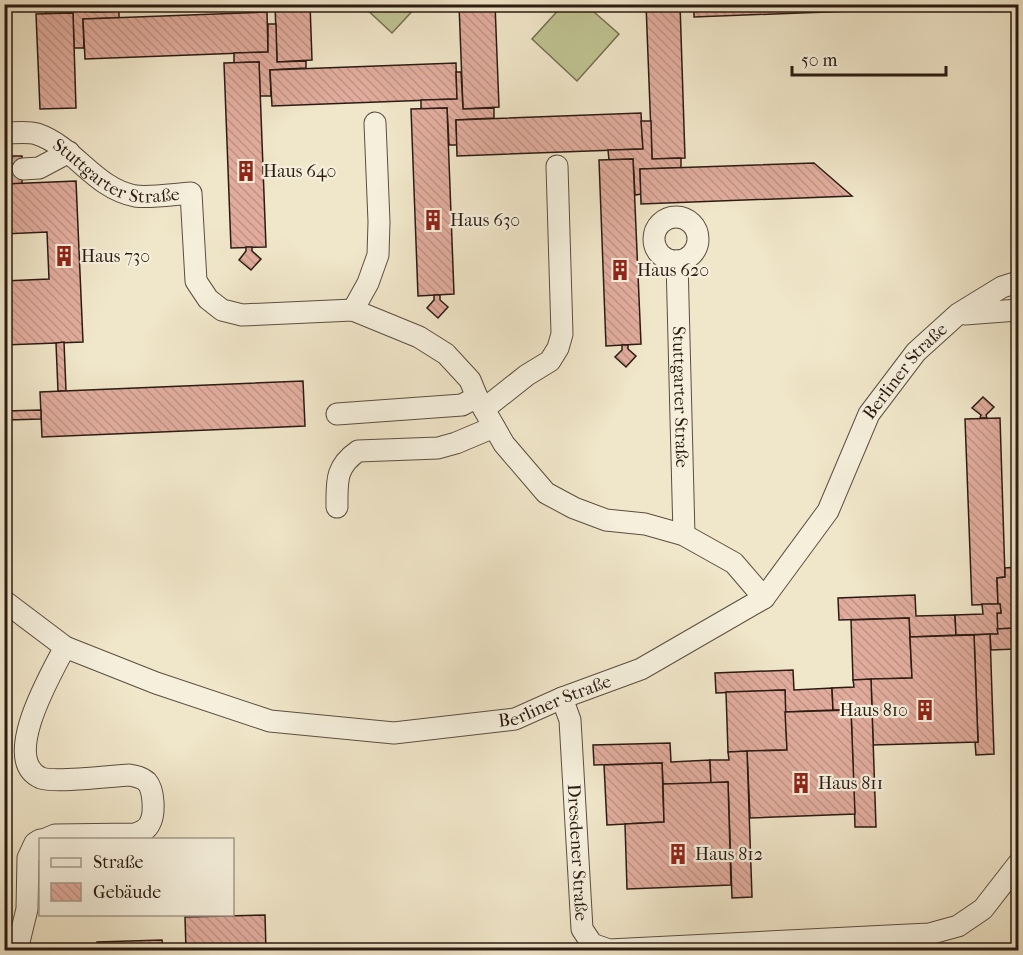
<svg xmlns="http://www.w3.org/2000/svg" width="1023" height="955" viewBox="0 0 1023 955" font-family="'IM FELL French Canon',serif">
<defs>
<pattern id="building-back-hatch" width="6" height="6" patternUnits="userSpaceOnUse" patternTransform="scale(1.5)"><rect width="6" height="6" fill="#e1ac9d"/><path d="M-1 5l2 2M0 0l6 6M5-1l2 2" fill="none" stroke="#c19386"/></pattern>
</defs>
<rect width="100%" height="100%" fill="#f0e6c9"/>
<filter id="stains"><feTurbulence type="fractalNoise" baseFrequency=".00333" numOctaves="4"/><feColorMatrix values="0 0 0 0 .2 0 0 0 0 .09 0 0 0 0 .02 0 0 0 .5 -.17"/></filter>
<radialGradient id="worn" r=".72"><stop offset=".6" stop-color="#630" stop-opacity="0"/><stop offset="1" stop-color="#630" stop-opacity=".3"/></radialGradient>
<!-- green -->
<g fill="#c0c392" stroke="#766f52" stroke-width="1.5">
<polygon points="362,5 418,5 392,33"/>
<polygon points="563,5 586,5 619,34 577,81 532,39"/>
</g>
<!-- building -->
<g fill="url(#building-back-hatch)" stroke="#2b1b13" stroke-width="1.5">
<polygon points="4,4 52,4 4,6"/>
<polygon points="91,4 91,12 119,11 119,18 83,19 84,48 74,48 73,13 46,14 46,5"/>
<polygon points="91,4 126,4 126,11 91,12"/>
<polygon points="275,4 310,4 312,60 277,62"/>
<polygon points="459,4 495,4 499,107 463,109"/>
<polygon points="646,4 680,4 685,158 652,159"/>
<polygon points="694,4 878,4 878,10 694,17"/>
<polygon points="267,12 268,52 85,59 83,19"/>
<polygon points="73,13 76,108 40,109 36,14"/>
<polygon points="268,24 276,24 277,62 306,61 306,68 270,70 271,96 260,96 259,62 234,63 234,53 268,52"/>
<polygon points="259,62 266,247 231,248 224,63"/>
<polygon points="456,63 457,99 272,106 270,70"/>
<polygon points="456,72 461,72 463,109 494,108 494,118 456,120 457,145 449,145 447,108 421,109 421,100 457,99"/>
<polygon points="447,108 454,294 418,296 411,109"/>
<polygon points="641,113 643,149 457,156 456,120"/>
<polygon points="641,121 651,121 652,159 681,158 681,168 640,169 641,194 635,195 633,159 609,160 608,150 643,149"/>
<polygon points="4,156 22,156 22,184 7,184"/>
<polygon points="633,159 641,344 606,346 599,160"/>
<polygon points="814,163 852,196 641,204 640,169"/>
<polygon points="76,181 83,342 4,345 4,281 49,279 47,232 4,234 4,184"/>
<polygon points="246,247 252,247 252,251 261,259 251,270 239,260 246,251"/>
<polygon points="434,295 440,295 440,300 448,307 438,318 427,308 434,300"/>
<polygon points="64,342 66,391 58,391 56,343"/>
<polygon points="622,345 628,345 628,349 636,356 626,367 615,357 622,350"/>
<polygon points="4,365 8,446 4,446"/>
<polygon points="303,381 305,426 42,437 40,392"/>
<polygon points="983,397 994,407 986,415 987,418 980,418 981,415 972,408"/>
<polygon points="41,410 41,419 7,420 6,411"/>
<polygon points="1000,418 1005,577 997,578 998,604 972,605 965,419"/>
<polygon points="1017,556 1018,556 1018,628 997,629 997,613 1001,613 1000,604 998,604 997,578 1005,577 1005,568 1017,567"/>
<polygon points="915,595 916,616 955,615 956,635 910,637 909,618 839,620 838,598"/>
<polygon points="982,604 1000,604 1001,613 997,613 998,634 956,635 955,615 983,614"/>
<polygon points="909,618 912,678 853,680 851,620"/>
<polygon points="1014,628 1015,649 991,650 990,634 998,634 997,629"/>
<polygon points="990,634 994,754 976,755 975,742 978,742 974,635"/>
<polygon points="974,635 978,742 873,745 871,679 912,678 910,637"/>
<polygon points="793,670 794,690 832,688 833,710 785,712 785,690 716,693 715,673"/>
<polygon points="871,679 876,827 855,827 851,710 833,710 832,688 854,687 853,680"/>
<polygon points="785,690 787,750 728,752 726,692"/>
<polygon points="851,710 855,814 750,818 747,751 787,750 785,712"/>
<polygon points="670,743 671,762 710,760 711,783 663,784 662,763 594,765 593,745"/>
<polygon points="747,751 752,897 732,898 728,782 711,783 710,760 729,760 728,752"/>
<polygon points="662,763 664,822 607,825 604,765"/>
<polygon points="728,782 731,885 627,889 625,824 664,822 663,784"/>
<polygon points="265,915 266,950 186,950 185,917"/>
<polygon points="162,940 163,950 97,950 97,942"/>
<rect x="286" y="947" width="16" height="3"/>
</g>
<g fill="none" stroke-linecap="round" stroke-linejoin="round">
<!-- minor-tunnel -->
<polyline stroke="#c9bda5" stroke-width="21" stroke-dasharray="21 10" stroke-linecap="butt" points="4,169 23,169"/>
<defs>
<g id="minor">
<path id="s1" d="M 4,133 C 14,133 28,131 37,134 C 75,147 94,188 135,196 C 151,198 175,194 191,193 L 196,281 L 208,299 L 222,310 L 242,315 L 353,310 L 419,337 L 446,354 L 470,380 L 477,397 L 504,444 L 546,493 L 574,508 L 606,520 L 645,524 L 684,535 L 734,563 L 764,598"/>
<polyline points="23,169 39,168 69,152"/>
<circle cx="676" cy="239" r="22"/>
<path id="s2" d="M 677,261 L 684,535"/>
<polyline points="353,310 368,283 378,255 379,222 375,123"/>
<polyline points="965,314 1018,310"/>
<polyline points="484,409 527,375 550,361 558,348 562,334 557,166"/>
<polyline points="337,414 462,405 477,397"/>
<path d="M 337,507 C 337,482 335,467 358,451 L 438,448 L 456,443 L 494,427"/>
<path id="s3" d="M 4,601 L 65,647 L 156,683 L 270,721 L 394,733 L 515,719 L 562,698 L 641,669 L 764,598 L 828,511 L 869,414 L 916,352 L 958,314 L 1002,287 L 1018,282"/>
<path id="s4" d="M 562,698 L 570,720 L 582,929 L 592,944 L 609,950 L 929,934 L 958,926 L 983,909 L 1018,864"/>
<path d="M 43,840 L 55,835 L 135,834 C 141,832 147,830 150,823 C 155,814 154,790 147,782 C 142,777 135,776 129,775 C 111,776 55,783 41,778 C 0,760 51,674 65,647"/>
<polyline points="17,950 27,909 28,858 35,843 40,840"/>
</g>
</defs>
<!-- minor casing -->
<use href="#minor" stroke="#5c4e40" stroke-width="23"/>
<!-- minor -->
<use href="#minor" stroke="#f5efdc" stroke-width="21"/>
</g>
<!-- icons -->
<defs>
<symbol id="building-bare" viewBox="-9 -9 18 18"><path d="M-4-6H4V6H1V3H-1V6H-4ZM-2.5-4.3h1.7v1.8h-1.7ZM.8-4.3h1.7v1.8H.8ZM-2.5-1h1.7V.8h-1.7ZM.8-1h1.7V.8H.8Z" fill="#8f2418" stroke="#f5efdc" stroke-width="2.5" paint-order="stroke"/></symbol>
</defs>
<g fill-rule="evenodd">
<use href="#building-bare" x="231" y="156" width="30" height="30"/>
<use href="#building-bare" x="418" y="205" width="30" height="30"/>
<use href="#building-bare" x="49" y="241" width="30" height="30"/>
<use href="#building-bare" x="605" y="255" width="30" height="30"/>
<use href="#building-bare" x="910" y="695" width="30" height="30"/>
<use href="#building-bare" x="786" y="768" width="30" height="30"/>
<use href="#building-bare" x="663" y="839" width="30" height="30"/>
</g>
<g text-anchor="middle" stroke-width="4.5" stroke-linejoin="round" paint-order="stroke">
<!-- street labels -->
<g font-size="18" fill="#2b1b13" stroke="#f5efdc">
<text dy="6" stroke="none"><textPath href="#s1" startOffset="124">Stuttgarter Straße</textPath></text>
<text dy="6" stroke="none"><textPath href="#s3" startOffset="1088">Berliner Straße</textPath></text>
<text dy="6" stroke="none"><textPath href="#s2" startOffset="136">Stuttgarter Straße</textPath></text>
<text dy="6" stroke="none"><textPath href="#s3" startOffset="584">Berliner Straße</textPath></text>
<text dy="6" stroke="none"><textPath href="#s4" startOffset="156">Dresdener Straße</textPath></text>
</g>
<!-- poi labels -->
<g font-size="18" fill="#2b1b13" stroke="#f5efdc" text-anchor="start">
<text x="263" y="177">Haus 640</text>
<text x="450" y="226">Haus 630</text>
<text x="81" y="262">Haus 730</text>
<text x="637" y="276">Haus 620</text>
<text x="908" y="716" text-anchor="end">Haus 810</text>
<text x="818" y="789">Haus 811</text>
<text x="695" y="860">Haus 812</text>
</g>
</g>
<!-- margin -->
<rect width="1023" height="955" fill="none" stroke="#f0e6c9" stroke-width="24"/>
<rect x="6" y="6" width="1011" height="943" fill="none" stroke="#2b1b13" stroke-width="3"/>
<rect x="12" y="12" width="999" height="931" fill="none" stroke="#2b1b13" stroke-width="1.5"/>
<!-- legend -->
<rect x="39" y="838" width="195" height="78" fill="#f5efdc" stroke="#a49a8c" stroke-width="1.5"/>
<rect x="51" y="858" width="30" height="9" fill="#f5efdc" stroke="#a49a8c" stroke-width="1.5"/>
<text x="93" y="868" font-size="18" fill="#2b1b13">Straße</text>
<rect x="51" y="883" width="30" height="18" fill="url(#building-back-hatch)" stroke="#a49a8c" stroke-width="1.5"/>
<text x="93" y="898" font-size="18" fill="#2b1b13">Gebäude</text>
<!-- scale -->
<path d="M792 66v9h154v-9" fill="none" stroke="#2b1b13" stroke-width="3"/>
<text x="801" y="66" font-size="18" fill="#2b1b13" stroke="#f5efdc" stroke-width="4.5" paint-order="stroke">50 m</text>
<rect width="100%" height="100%" filter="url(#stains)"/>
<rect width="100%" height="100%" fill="url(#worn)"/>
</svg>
